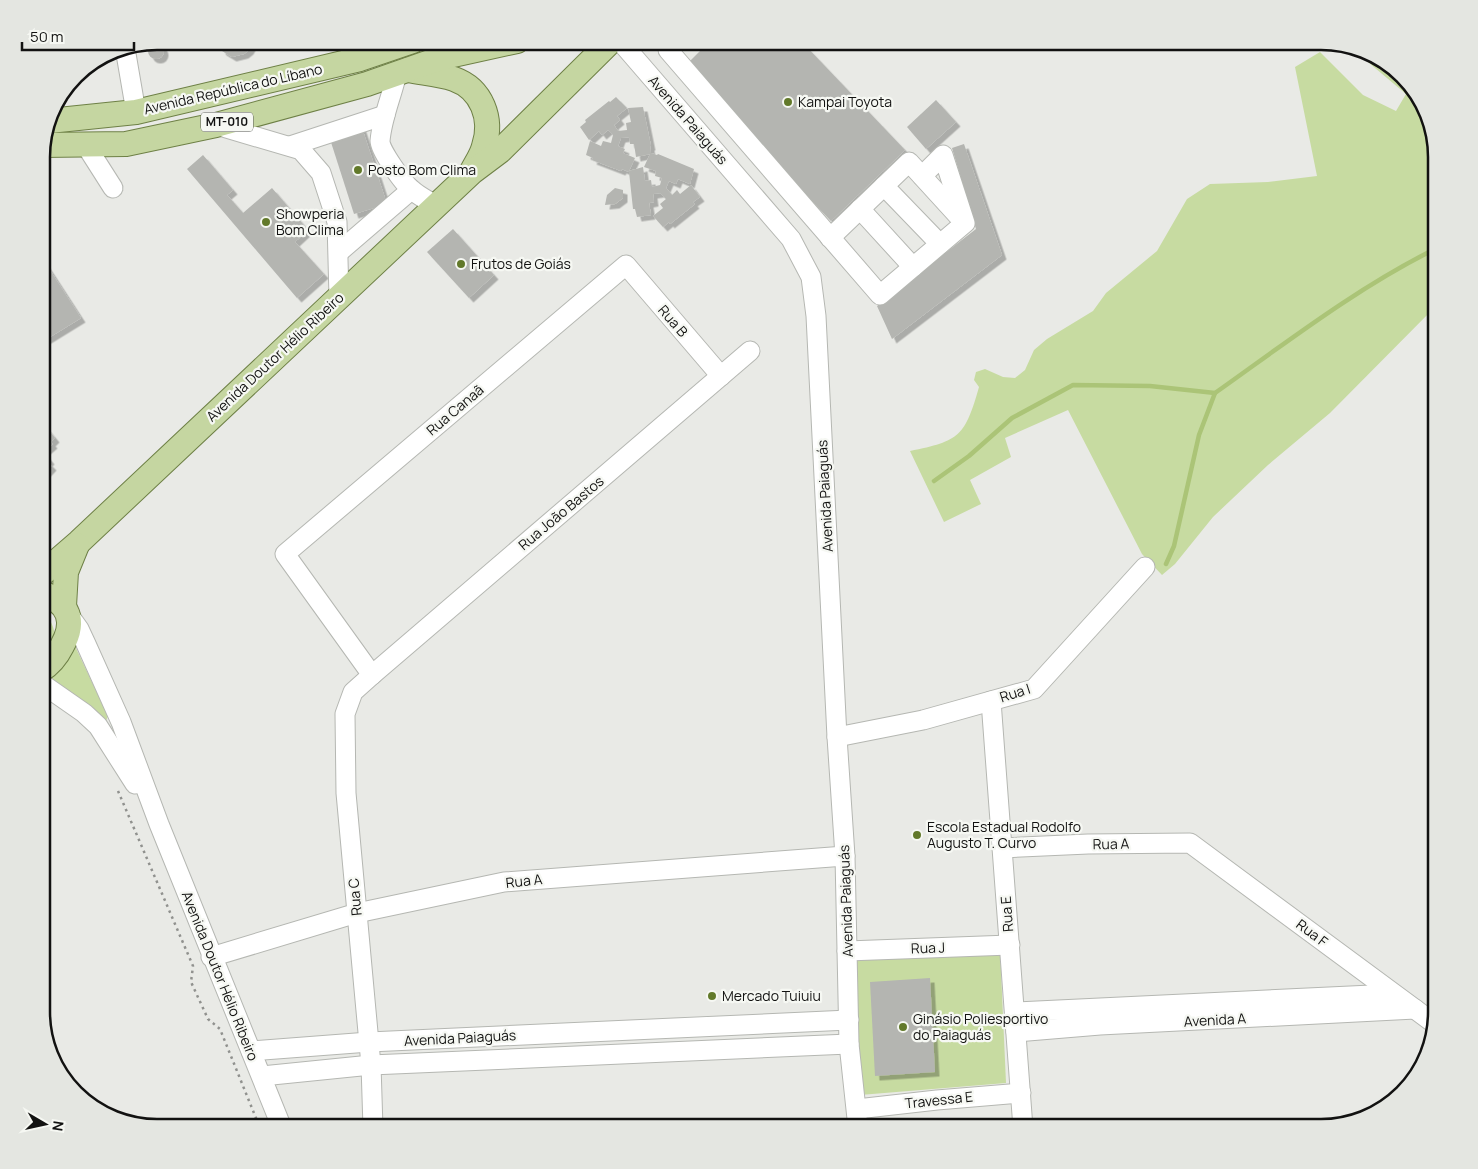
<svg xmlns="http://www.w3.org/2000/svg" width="1478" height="1169" viewBox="0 0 1478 1169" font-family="Manrope,sans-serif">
<defs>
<filter id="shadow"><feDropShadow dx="4.5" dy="4.5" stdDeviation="0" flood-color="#0004"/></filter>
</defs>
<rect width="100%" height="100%" fill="#e9eae6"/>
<!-- green -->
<g fill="#c7dba1">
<path d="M 1350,47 L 1365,50 L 1397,70 L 1425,106 L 1437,157 L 1437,305 L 1330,413 L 1268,465 L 1213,517 L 1175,564 L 1162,575 L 1142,554 L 1068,410 L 1005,438 L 1011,457 L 970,480 L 981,504 L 944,522 L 910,451 C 960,441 965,436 979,387 L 974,380 L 976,372 L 985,369 L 1003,377 L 1015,378 L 1025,370 L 1034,350 L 1047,339 L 1093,311 L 1106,293 L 1157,251 L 1187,199 L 1210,184 L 1268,182 L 1317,176 L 1295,67 L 1320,52 L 1363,95 L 1396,111 L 1406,94 Z"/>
<path d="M 42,611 C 50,618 58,631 53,643 C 51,649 45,655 42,660 Z"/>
<polygon points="74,644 108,716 106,721 52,680 51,676"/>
<polygon points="1000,949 1006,1083 860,1095 854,955"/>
</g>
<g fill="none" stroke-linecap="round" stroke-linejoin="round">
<!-- stream -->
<g stroke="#abc477" stroke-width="4.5">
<path d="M 934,481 L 969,456 L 1012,418 L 1073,385 L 1150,386 L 1215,393 C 1287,342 1358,287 1437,248"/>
<polyline points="1166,564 1174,546 1199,435 1215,393"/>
</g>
</g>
<!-- building -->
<g fill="#b4b5b1" fill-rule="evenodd" filter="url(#shadow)">
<polygon points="217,41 254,41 249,50 244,54 232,57 222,51"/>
<polygon points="710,41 801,41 905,150 831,221 684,67"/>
<circle cx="156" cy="51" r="8"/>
<path d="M 616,97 L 627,108 L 617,116 L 620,120 L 614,125 L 618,131 L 627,130 L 626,123 L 631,122 L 628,108 L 643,107 L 651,146 L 650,146 L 651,153 L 657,155 L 658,154 L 694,169 L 690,184 L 678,179 L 676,184 L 669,181 L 666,188 L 672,195 L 677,190 L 680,194 L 691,185 L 700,197 L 693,202 L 695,204 L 670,224 L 669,222 L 663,227 L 653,216 L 663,208 L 660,204 L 666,199 L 660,193 L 653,194 L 654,202 L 649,203 L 651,215 L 637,217 L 635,209 L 633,209 L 629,172 L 622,169 L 621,171 L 592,160 L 593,158 L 586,155 L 590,141 L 601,146 L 603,141 L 611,143 L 613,135 L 608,130 L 602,135 L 599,131 L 589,140 L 580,127 L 586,122 L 585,120 L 609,101 L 610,102 ZM 629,137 L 630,144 L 634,144 L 636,157 L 650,154 L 644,167 L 656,171 L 655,176 L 662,178 L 660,185 L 652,187 L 651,180 L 645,181 L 643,167 L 629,171 L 635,158 L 623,153 L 625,149 L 618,146 L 621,138 Z"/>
<polygon points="936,100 956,122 926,149 907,127"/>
<polygon points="361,125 387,204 354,214 329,136"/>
<polygon points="964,144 1002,255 892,339 877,306 976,229 952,148"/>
<polygon points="203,155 233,190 227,195 243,213 272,188 308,230 295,242 324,274 297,298 187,169"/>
<polygon points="615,188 623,190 623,198 615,204 605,205 607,195"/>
<polygon points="453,229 494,275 469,298 427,252"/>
<polygon points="42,258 81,318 42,342"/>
<polygon points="42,422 55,438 51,442 53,444 45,451 43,449 42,450"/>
<polygon points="42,454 44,457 46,455 50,460 48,462 52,466 42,477"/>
<polygon points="930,978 935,1072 875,1076 870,982"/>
</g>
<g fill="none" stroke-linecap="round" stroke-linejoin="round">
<defs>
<g id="minor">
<polyline points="620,41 791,239 811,277 816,316 837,737 845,856 849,1044 858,1128"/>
<polyline points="677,41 668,50 880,295 965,223 943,155 922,176"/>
<polyline points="125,48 136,112"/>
<path d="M 397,73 C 392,96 382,117 380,141 C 380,150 403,183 411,189 C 418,196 429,201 437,206"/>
<polyline points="216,125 301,150 321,173 337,222 339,297"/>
<polyline points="85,144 113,188"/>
<polyline points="290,146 385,115"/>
<polyline points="884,186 940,244"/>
<polyline points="860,209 913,267"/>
<polyline points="830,238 909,162 961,219"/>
<polyline points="339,252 411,190"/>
<polyline points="69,615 79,629 86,644 121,722 159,824 282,1128"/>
<polyline points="372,675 285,554 626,265 721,376"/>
<polyline points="41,683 84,713 98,726 135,784"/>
<polyline points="991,701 1023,1128"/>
<polyline points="837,737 923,720 1034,689 1145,567"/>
<polyline points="1002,848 1088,844 1190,843 1435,1024"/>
<polyline points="847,951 1010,945"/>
<polyline points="211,957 357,913 504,882 845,856"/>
<polyline points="1015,1012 1393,994"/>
<polyline points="1016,1032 1100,1025 1415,1009"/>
<polyline points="251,1051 369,1042 849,1020"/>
<polyline points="262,1076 371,1065 849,1044"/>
<polyline points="857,1109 937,1100 1021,1093"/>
<polyline points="373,1128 371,1065 346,793 345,714 353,692 372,675 750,351"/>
</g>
<g id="major">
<path d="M 408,70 C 423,73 440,74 454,79 C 482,89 493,119 484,146 C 482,155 476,163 472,171"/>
<polyline points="49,121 136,112 360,59 413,41"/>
<polyline points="42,145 126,144 216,125 367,84 444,57 517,41"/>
<polyline points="42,574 79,542 472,172 500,151 611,41"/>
<polyline points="64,606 66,572 77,545"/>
<path d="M 41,670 C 51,664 57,656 62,646 C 76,621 69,603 42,593"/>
</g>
</defs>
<!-- minor casing -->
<use href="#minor" stroke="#b5b7b2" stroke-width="21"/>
<!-- major casing -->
<use href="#major" stroke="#6e8046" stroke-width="26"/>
<!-- path -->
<g stroke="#90918e" stroke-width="2.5" stroke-dasharray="2.5 4" stroke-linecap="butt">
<polyline points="307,41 309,52"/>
<polyline points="118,791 193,966 191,982 208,1019 220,1029 260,1128"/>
</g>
<!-- minor -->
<use href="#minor" stroke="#fff" stroke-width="19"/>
<!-- major -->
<use href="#major" stroke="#c5d6a1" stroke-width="24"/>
</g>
<!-- markers -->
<g fill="#62792a" stroke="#f6f8f3" stroke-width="2">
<circle cx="788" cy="102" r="5"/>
<circle cx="358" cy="170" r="5"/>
<circle cx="266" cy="222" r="5"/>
<circle cx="461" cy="264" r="5"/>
<circle cx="917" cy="835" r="5"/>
<circle cx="712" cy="996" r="5"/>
<circle cx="903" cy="1027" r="5"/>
</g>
<g text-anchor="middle" stroke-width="4.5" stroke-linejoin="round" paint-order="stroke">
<!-- shield labels -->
<rect fill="#f6f8f3" stroke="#565755" stroke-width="1" x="201" y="112.5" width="52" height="19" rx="4"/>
<g font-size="12" font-weight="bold" fill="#121211">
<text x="227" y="126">MT-010</text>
</g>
<!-- street labels -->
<g font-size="14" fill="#121211" stroke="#f6f8f3">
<text transform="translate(233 89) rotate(-13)" y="5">Avenida República do Líbano</text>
<text transform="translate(688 120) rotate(49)" y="5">Avenida Paiaguás</text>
<text transform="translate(673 321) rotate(49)" y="5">Rua B</text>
<text transform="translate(275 357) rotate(-43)" y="5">Avenida Doutor Hélio Ribeiro</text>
<text transform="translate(455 410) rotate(-40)" y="5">Rua Canaã</text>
<text transform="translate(825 496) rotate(-93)" y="5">Avenida Paiaguás</text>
<text transform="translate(561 513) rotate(-40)" y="5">Rua João Bastos</text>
<text transform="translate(1015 693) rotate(-18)" y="5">Rua I</text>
<text transform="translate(1111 844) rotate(-1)" y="5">Rua A</text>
<text transform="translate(524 881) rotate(-6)" y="5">Rua A</text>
<text transform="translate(355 897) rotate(-95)" y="5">Rua C</text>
<text transform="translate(846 901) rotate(-92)" y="5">Avenida Paiaguás</text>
<text transform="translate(1007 914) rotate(-94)" y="5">Rua E</text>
<text transform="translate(1312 933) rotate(37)" y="5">Rua F</text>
<text transform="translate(928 948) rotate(-2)" y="5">Rua J</text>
<text transform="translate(220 976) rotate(68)" y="5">Avenida Doutor Hélio Ribeiro</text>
<text transform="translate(1215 1020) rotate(-3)" y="5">Avenida A</text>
<text transform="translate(460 1038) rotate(-3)" y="5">Avenida Paiaguás</text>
<text transform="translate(939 1100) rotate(-6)" y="5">Travessa E</text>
</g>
<!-- poi labels -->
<g font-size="14" fill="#121211" stroke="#f6f8f3" text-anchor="start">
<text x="798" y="107">Kampai Toyota</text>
<text x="368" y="175">Posto Bom Clima</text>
<text x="276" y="219">Showperia<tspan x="276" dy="16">Bom Clima</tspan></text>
<text x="471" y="269">Frutos de Goiás</text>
<text x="927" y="832">Escola Estadual Rodolfo<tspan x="927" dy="16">Augusto T. Curvo</tspan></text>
<text x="722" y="1001">Mercado Tuiuiu</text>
<text x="913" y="1024">Ginásio Poliesportivo<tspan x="913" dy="16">do Paiaguás</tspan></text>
</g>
</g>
<!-- crop -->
<path d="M0 0H1478V1169H0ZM157 50H1321A107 107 0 0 1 1428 157V1012A107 107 0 0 1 1321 1119H157A107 107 0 0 1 50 1012V157A107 107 0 0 1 157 50Z" fill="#e4e6e1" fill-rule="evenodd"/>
<path fill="none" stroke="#121211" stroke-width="2.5" d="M157 50H1321A107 107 0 0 1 1428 157V1012A107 107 0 0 1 1321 1119H157A107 107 0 0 1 50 1012V157A107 107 0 0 1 157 50Z"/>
<!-- north arrow -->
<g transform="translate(45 1124) rotate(99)" stroke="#f6f8f3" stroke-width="4" paint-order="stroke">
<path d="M0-4L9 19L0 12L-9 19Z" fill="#121211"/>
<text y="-8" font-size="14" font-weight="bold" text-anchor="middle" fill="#121211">N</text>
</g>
<!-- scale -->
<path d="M22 42v8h112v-8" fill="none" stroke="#121211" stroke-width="2.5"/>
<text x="30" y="42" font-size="15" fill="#121211" stroke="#f6f8f3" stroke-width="4" paint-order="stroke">50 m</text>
</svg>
